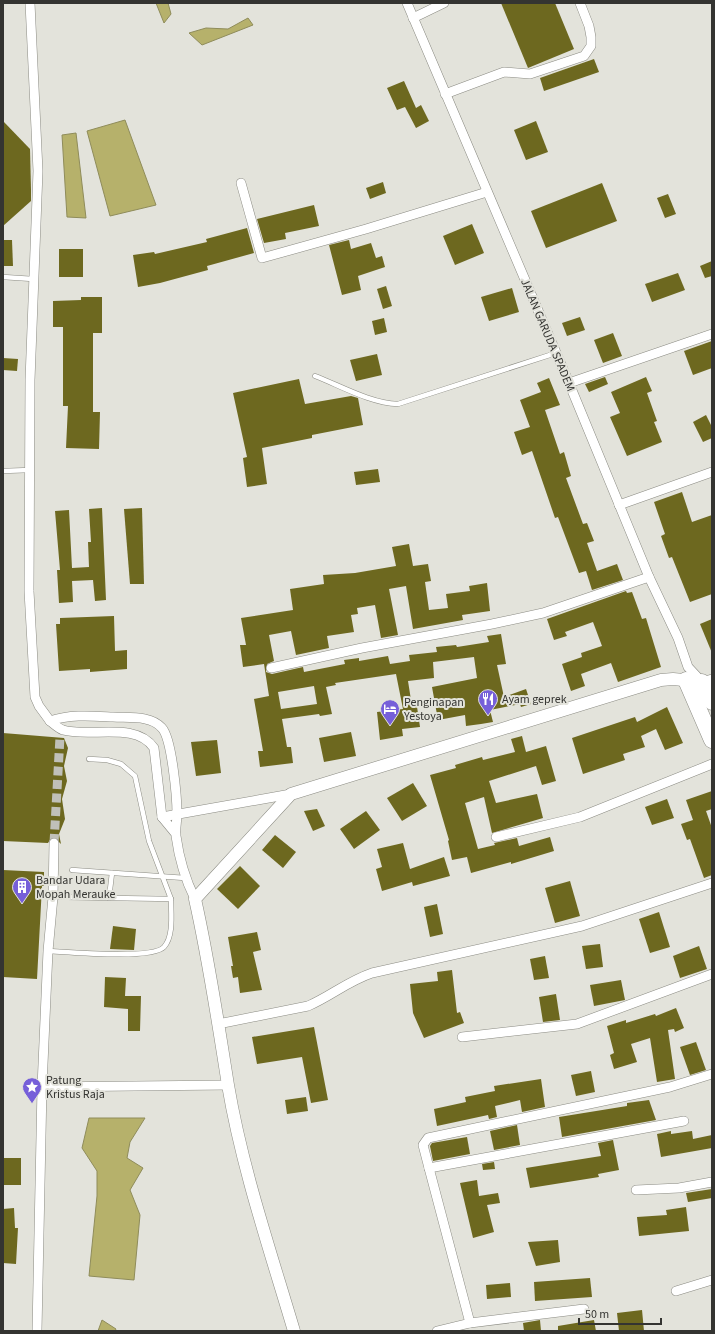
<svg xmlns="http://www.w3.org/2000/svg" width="715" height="1334" viewBox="0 0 715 1334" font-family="'Source Sans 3',sans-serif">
<rect width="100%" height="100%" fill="#e3e3db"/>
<!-- water -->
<g fill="#b6b16b" stroke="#8f8c5a">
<polygon points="156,3 168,3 171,14 164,23"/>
<polygon points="248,18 253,25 202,45 189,33 206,28 228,29"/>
<polygon points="125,120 156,205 110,216 87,131"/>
<polygon points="76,133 86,218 67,217 62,135"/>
<polygon points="89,1118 145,1118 130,1142 127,1158 143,1168 130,1190 140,1215 134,1280 89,1276 97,1196 97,1171 82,1148"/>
<polygon points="102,1320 116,1329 115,1331 98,1331"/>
</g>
<!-- building -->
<g fill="#6d681f" fill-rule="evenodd">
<polygon points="501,3 555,3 574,49 528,68"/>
<polygon points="594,59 599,72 544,91 540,78"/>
<polygon points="404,81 416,108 421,105 429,121 416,128 405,107 397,110 387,88"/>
<polygon points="3,121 30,149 31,190 31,201 3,226"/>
<polygon points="536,121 548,152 526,160 514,130"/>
<polygon points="383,182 386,193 370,199 366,188"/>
<polygon points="602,183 617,221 546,248 531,211"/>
<polygon points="668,194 676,214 665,218 657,198"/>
<polygon points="314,205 319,226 285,233 286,239 264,243 257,219"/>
<polygon points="472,224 484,253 455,265 443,236"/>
<polygon points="247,228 254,253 207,266 208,270 160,283 138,287 133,255 154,252 155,254 207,242 206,239"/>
<polygon points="3,240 12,240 13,266 3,266"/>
<polygon points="349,240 351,249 371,243 376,258 382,256 385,267 358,276 361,290 342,295 329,245"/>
<rect x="59" y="249" width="24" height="28"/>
<polygon points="712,261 712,276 705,278 700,266"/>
<polygon points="678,273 685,290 652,302 645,284"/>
<polygon points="386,286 392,306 383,309 377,289"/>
<polygon points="512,288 519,312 489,321 481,297"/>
<polygon points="81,297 102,297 102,333 93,333 93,412 100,412 99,449 66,448 68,406 63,406 63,327 53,327 53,301 81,300"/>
<polygon points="580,317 585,330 567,336 562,323"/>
<polygon points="384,318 387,332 375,335 372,321"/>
<polygon points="613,333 622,356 603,363 594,340"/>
<polygon points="712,341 712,368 693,375 684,351"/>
<polygon points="377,354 382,375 356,381 350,360"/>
<polygon points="3,358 18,359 17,371 3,370"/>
<polygon points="605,377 608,384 589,392 585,384"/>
<polygon points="646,377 652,391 647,393 657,421 654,422 662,442 627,456 610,417 620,413 611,392"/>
<polygon points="549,378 560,405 545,410 560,454 564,452 571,476 566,478 583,524 587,523 594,541 587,543 597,571 617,564 623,580 592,590 586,571 579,573 558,517 555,518 532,451 522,455 514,432 530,427 520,400 541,392 537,383"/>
<polygon points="299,379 305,404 351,396 358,398 363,425 312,435 312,438 262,448 267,484 247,487 243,458 247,457 233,393"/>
<polygon points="706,415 712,427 712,438 703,442 693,422"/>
<polygon points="378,469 380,482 356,485 354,472"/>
<polygon points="682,492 692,522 712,515 712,594 690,602 672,557 669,558 661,536 665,534 654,502"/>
<polygon points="102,508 106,600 95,601 93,580 72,581 73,602 59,603 57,570 60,570 55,511 69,510 72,568 89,567 88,542 91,542 89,509"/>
<polygon points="142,508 144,584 130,584 124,509"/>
<path d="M 409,544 L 413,566 L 428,564 L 431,581 L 425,582 L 429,610 L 448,608 L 446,594 L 470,591 L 469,586 L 487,583 L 490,611 L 462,615 L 463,620 L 413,629 L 406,586 L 389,589 L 398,635 L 381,638 L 375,605 L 357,608 L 358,614 L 351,615 L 354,632 L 327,636 L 329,648 L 296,655 L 291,631 L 269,635 L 274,661 L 267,664 L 266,672 L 272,674 L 303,667 L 304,672 L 345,664 L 344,660 L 359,658 L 359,661 L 388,656 L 390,664 L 410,661 L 409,655 L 437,652 L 436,647 L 456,645 L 457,647 L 489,642 L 487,636 L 501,634 L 506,664 L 497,665 L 504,697 L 526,689 L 531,704 L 521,707 L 520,704 L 490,710 L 493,722 L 481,724 L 466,726 L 465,715 L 438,720 L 432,687 L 477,678 L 474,657 L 433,662 L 434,678 L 408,681 L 411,700 L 416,700 L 420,727 L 402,729 L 403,736 L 380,740 L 377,712 L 403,709 L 396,674 L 335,683 L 336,685 L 326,687 L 332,714 L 320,716 L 319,714 L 282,719 L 287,747 L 291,747 L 293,763 L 260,767 L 258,751 L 263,751 L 254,699 L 269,696 L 264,664 L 243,667 L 240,645 L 246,645 L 241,618 L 293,610 L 290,589 L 324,584 L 323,575 L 355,573 L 396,566 L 392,547 ZM 314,686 L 317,704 L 281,709 L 278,692 Z"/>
<polygon points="626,591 627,593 632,592 642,619 646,618 661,667 618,682 611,663 581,674 585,686 571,691 562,664 582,657 581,653 602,646 593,622 565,632 567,636 554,640 547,619"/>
<polygon points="114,616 115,651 127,650 127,669 90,672 90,669 59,671 56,624 60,624 60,618"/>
<polygon points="712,619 712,653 700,624"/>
<polygon points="667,707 683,743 665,750 656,729 641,736 645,747 623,754 625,760 583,774 572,738 635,717 637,722"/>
<polygon points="351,732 356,756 324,762 319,738"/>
<polygon points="3,733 64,738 68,748 64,766 67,781 62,799 65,819 59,834 61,844 54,837 51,838 48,843 3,841"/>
<polygon points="522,736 526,752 546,746 556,781 542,785 536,766 489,781 496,803 537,794 543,818 492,833 484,797 465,803 478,849 495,845 494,843 517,838 519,846 550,837 554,851 511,864 511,862 471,873 467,857 452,860 448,841 449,840 430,775 456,768 455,765 482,757 483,760 515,752 511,739"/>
<polygon points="217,740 221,773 196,776 191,742"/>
<polygon points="413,783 427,806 402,821 387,798"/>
<polygon points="712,791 712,809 706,811 712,828 712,875 704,878 690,839 687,840 681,824 693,820 686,800"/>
<polygon points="667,799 674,818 652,825 645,807"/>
<polygon points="317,809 325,826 313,831 304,811"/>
<polygon points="366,811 380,830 354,849 340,829"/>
<polygon points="275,835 296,852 283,868 262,850"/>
<polygon points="403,843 410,869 444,857 450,876 413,886 412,882 382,891 376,869 382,867 377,849"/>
<polygon points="240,866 260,886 238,909 217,889"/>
<polygon points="3,870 44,872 44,886 42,886 37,979 3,977"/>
<polygon points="570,881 580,916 555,923 545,888"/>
<polygon points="437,904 443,934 430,937 424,907"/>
<polygon points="659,912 670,947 650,953 639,919"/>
<polygon points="113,926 136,929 134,950 110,949"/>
<polygon points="257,932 261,950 253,952 262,990 240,993 238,977 233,978 231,966 233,966 228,937"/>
<polygon points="600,944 603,967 586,969 582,946"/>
<polygon points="699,946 707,969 680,978 673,956"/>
<polygon points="545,956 549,978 534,980 530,959"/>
<polygon points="452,970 457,1013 460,1012 464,1023 424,1038 413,1013 410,984 438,981 437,972"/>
<polygon points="105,977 126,978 125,996 141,996 140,1031 128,1031 128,1009 104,1007"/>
<polygon points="621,980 625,1000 594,1006 590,985"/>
<polygon points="556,994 560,1020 543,1022 539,997"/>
<polygon points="676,1008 684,1028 675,1032 674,1029 668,1030 675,1079 657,1082 650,1038 631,1044 637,1062 614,1069 610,1055 614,1053 607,1026 626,1020 626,1023 655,1014 656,1016"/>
<polygon points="314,1027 328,1100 311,1103 302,1057 257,1064 252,1037"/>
<polygon points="696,1042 706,1070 690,1075 680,1047"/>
<polygon points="591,1071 595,1092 576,1096 571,1075"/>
<polygon points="541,1079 545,1107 522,1112 520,1100 495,1106 497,1117 489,1119 488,1115 437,1126 434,1109 466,1102 465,1097 495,1091 494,1086"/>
<polygon points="306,1097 308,1111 287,1114 285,1100"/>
<polygon points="649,1100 656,1120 562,1137 559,1117 627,1106 627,1103"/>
<polygon points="517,1125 520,1145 494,1150 490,1131"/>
<polygon points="671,1131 671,1134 692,1131 693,1139 712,1135 712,1148 661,1157 657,1134"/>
<polygon points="467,1137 470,1154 433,1161 430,1146 432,1143"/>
<polygon points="613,1140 619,1170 598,1174 599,1177 530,1188 526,1168 601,1156 598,1143"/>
<rect x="3" y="1158" width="18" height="27"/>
<polygon points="494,1162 495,1169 483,1170 482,1164"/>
<polygon points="477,1180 479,1196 498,1193 500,1203 487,1205 494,1232 473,1238 460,1183"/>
<polygon points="712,1189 712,1198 688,1202 686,1193"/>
<polygon points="686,1207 689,1231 639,1236 637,1217 667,1215 666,1210"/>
<polygon points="14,1208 15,1228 18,1228 16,1264 3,1263 3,1209"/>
<polygon points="558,1240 560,1262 536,1266 528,1242"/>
<polygon points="590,1278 592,1297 535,1301 534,1282"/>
<polygon points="510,1283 511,1297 487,1299 486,1285"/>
<polygon points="642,1310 644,1331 619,1331 617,1313"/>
<polygon points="540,1320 541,1331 524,1331 523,1323"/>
<polygon points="594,1320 596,1331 558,1331 558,1326"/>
</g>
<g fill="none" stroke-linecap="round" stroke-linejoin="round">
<!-- street-tunnel -->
<polyline stroke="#c0c0b9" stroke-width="9" stroke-dasharray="9 4.5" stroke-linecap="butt" points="54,843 60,737"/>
<defs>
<g id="lane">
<polyline points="3,277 33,279"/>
<path d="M 315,376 C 341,386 370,403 398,404 L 556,353"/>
<polyline points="3,471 30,470"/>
<polyline points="72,870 185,878"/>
<polyline points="53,897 171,899 149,841 135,776 121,764 107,760 89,759"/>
<polyline points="109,898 112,873"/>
<path d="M 48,951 C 68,952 152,960 164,947 C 174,936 171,913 171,899"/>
</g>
<g id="street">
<polyline points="30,3 38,171 30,380 29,591 35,697 39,706 50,721"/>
<polyline points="407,3 569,383 649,577 678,638 688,667 702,682 712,679"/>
<polyline points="413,18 444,3"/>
<polyline points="445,94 504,72 530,74 584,56 591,46 591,37 589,26 580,3"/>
<polyline points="241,183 262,258 366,229 487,192"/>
<polyline points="569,383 712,334"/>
<polyline points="619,505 712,472"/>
<polyline points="271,668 362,648 492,624 543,613 649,577"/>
<polyline points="162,817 291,794"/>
<path d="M 176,834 L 162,817 L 154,748 C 136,721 90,738 63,730 C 58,728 54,724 50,721 C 71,714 92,716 113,717 C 129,718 151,715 162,728 C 172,739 177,798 177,814 C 177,821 175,829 176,836 C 179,858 185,879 195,899"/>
<polyline points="496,837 580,817 712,764"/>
<path d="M 218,1024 L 308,1006 C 331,996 348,981 372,973 L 582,926 L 712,883"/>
<polyline points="462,1037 577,1024 712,974"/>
<polyline points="42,1087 228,1085"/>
<polyline points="684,1121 429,1168 423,1145 428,1138 670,1087 712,1074"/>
<polyline points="429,1168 470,1323"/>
<polyline points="636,1190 679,1188 712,1182"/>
<polyline points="676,1291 712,1280"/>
<polyline points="37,1331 42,1087 48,951 53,897 54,843"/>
<polyline points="437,1331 470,1323 584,1309"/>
</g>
<path id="secondary" d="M 294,1331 C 270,1250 242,1168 228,1085 C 218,1023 209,961 195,899 L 291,794 L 661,680 L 673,679 L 694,681"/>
<g id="highway">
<polyline points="686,680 712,740"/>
<polyline points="702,682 712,702"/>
</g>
</defs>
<!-- lane casing -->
<use href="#lane" stroke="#8b8b83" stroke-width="5.5"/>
<!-- street casing -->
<use href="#street" stroke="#8b8b83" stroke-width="10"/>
<!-- secondary casing -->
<use href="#secondary" stroke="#8b8b83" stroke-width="13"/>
<!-- highway casing -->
<use href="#highway" stroke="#8b8b83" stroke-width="17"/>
<!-- lane -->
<use href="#lane" stroke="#fff" stroke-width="4.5"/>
<!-- street -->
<use href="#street" stroke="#fff" stroke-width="9"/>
<!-- secondary -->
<use href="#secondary" stroke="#fff" stroke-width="12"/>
<!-- highway -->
<use href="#highway" stroke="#fff" stroke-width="16"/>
</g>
<!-- icons -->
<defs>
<symbol id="restaurant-pin" viewBox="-11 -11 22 30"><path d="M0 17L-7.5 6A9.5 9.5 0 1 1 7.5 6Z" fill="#765fd9" stroke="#e3e3db"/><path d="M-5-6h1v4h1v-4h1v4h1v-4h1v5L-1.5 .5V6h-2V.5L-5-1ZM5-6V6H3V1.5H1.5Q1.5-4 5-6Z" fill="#fff"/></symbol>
<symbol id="hotel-pin" viewBox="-11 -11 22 30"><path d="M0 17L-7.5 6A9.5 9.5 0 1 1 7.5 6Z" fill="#765fd9" stroke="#e3e3db"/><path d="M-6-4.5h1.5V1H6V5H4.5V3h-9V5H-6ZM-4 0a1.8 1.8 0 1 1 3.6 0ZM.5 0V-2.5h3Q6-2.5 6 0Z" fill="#fff"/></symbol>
<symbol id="building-pin" viewBox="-11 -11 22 30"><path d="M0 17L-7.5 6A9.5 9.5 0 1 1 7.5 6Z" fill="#765fd9" stroke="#e3e3db"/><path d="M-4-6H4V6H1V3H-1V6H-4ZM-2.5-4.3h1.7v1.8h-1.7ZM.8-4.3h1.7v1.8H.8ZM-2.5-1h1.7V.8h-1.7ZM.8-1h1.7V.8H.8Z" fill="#fff"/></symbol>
<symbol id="sight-pin" viewBox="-11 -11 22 30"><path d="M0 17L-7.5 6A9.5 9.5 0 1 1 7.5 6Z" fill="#765fd9" stroke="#e3e3db"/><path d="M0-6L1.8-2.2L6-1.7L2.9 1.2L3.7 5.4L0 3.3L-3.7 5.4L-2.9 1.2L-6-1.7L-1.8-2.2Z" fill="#fff"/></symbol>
</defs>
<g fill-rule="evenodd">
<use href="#restaurant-pin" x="477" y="688" width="22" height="30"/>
<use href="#hotel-pin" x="379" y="698" width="22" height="30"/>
<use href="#building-pin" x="11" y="876" width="22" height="30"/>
<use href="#sight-pin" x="21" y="1076" width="22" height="30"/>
</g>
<g text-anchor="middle" stroke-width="4" stroke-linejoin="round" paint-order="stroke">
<!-- street labels -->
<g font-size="12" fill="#343431" stroke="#e3e3db">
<text transform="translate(548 335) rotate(67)" y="4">JALAN GARUDA SPADEM</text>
</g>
<!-- poi labels -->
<g font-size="12" fill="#343431" stroke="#e3e3db" text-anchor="start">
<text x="502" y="703">Ayam geprek</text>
<text x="404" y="706">Penginapan<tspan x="404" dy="14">Yestoya</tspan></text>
<text x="36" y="884">Bandar Udara<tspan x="36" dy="14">Mopah Merauke</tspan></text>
<text x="46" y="1084">Patung<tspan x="46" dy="14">Kristus Raja</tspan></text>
</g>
</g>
<!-- border -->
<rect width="715" height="1334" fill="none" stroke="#343431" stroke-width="8"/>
<!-- scale -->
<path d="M579 1318v6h82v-6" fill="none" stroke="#343431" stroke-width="2"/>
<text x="585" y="1318" font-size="12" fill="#343431" stroke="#e3e3db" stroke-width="3" paint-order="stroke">50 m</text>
</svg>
